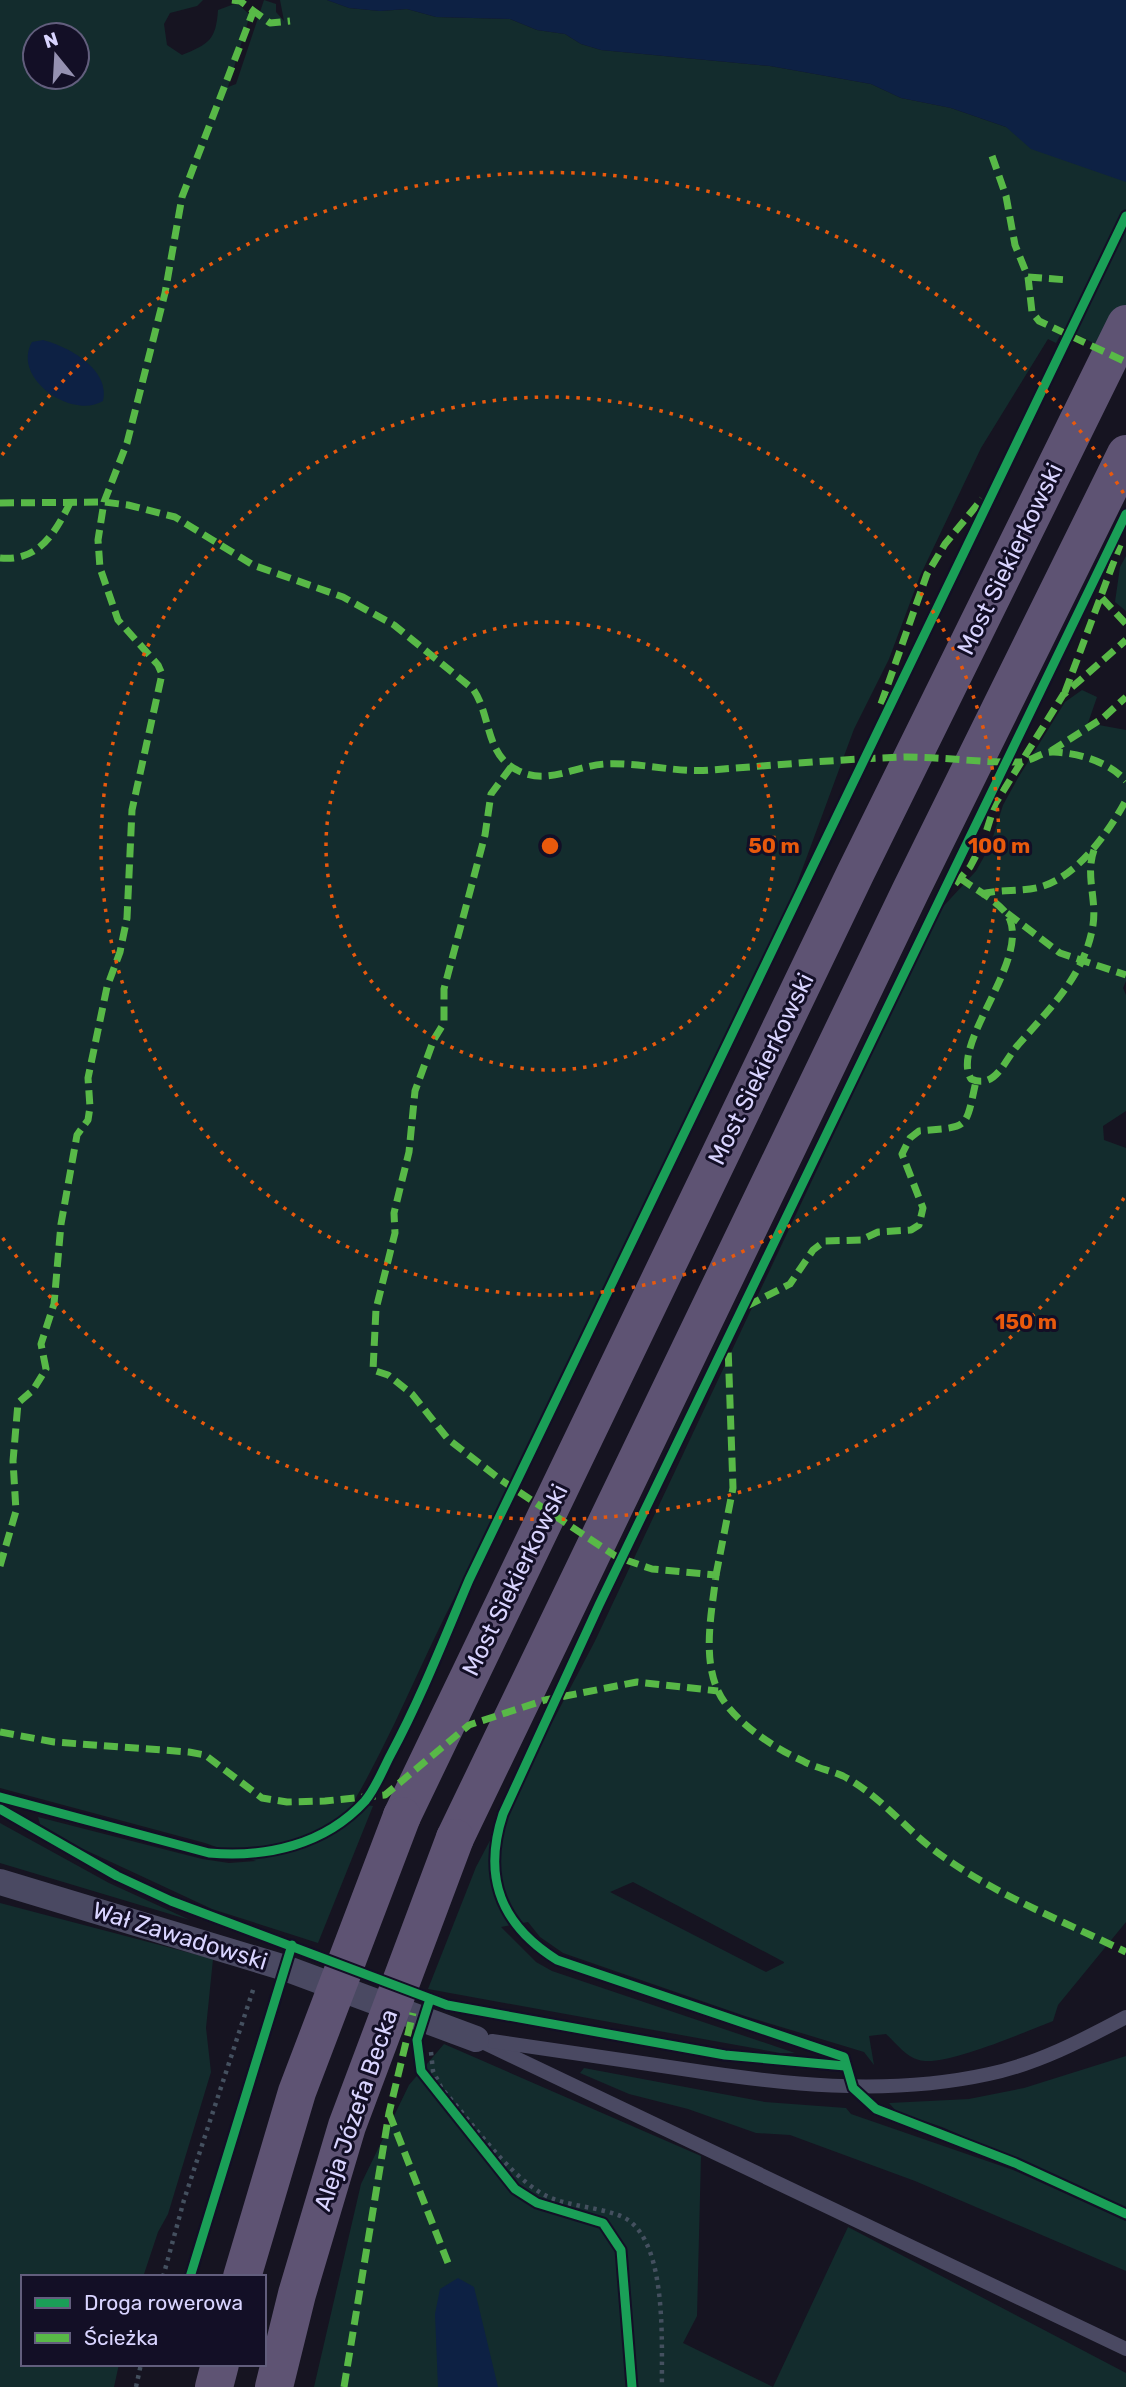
<svg xmlns="http://www.w3.org/2000/svg" width="1126" height="2387" viewBox="0 0 1126 2387" font-family="Rubik,sans-serif">
<rect width="100%" height="100%" fill="#161421"/>
<!-- green -->
<g fill="#132c2d" fill-rule="evenodd">
<path d="M 0,0 L 203,0 L 197,6 L 170,13 L 164,24 L 167,45 L 182,55 C 209,44 216,40 218,10 L 237,3 L 250,15 L 228,87 L 236,84 L 264,0 L 276,4 L 276,12 L 284,21 L 280,0 L 327,0 L 349,8 L 380,11 L 407,9 L 436,17 L 510,19 L 537,30 L 565,34 L 581,44 L 601,50 L 770,66 L 871,84 L 901,98 L 951,108 L 1006,127 L 1126,161 L 1126,354 L 1107,350 L 1064,328 L 1056,343 L 1048,339 L 981,448 L 920,576 L 889,659 L 854,729 L 785,916 L 475,1559 C 430,1638 399,1724 353,1803 L 373,1806 L 318,1943 L 212,1909 L 81,1848 L 40,1824 L 38,1817 L 202,1859 L 229,1863 L 256,1861 L 205,1843 L 0,1788 ZM 35,35 L 77,35 L 77,77 L 35,77 Z"/>
<polygon points="1126,556 1126,611 1115,602 1120,567"/>
<path d="M 1082,690 L 1097,697 L 1088,723 L 1126,730 L 1126,981 L 1123,988 L 1126,995 L 1126,1111 L 1103,1126 L 1104,1140 L 1126,1148 L 1126,1922 L 1058,2005 L 1053,2021 C 1027,2031 943,2068 919,2060 C 905,2056 897,2044 886,2034 L 869,2036 L 874,2065 L 864,2052 L 745,2016 L 563,1953 L 540,1937 L 528,1922 L 501,1927 L 536,1962 L 552,1971 L 795,2053 L 780,2053 L 428,1989 L 476,1867 L 595,1641 L 939,911 L 976,871 L 990,846 L 1003,805 L 1018,778 L 1065,702 ZM 633,1882 L 784,1962 L 784,1963 L 766,1972 L 610,1892 Z"/>
<polygon points="0,1823 109,1883 190,1920 0,1863"/>
<polygon points="0,1903 213,1959 206,2028 211,2072 168,2214 158,2232 143,2277 23,2277 23,2364 119,2364 114,2387 0,2387"/>
<polygon points="444,2044 701,2156 697,2316 683,2343 773,2387 314,2387 361,2184 409,2085"/>
<polygon points="1126,2056 1126,2208 942,2127 897,2112 889,2103 969,2099 1024,2088"/>
<polygon points="584,2068 765,2102 846,2108 851,2114 1013,2170 1126,2221 1126,2271 915,2181 790,2135 756,2133 688,2109 629,2094 580,2073"/>
<polygon points="848,2227 1126,2373 1126,2387 773,2387"/>
</g>
<!-- water -->
<g fill="#0d2144">
<polygon points="327,0 1126,0 1126,182 1031,149 1006,127 951,108 901,98 871,84 770,66 601,50 581,44 565,34 537,30 510,19 436,17 407,9 380,11 349,8"/>
<path d="M 43,340 C 69,347 110,369 103,401 C 72,420 11,378 32,342 Z"/>
<polygon points="458,2278 474,2287 498,2387 438,2387 435,2314 440,2289"/>
</g>
<g fill="none" stroke-linecap="round" stroke-linejoin="round">
<!-- path -->
<g stroke="#44505f" stroke-width="4.5" stroke-dasharray="3.5 5" stroke-linecap="butt">
<path d="M 431,2052 L 433,2071 L 442,2089 C 471,2121 505,2171 541,2193 C 562,2206 594,2206 618,2215 C 669,2232 661,2343 662,2387"/>
<polyline points="163,2277 184,2200 254,1987"/>
<polyline points="136,2387 141,2364"/>
</g>
<!-- service -->
<g stroke="#4a4962" stroke-width="14">
<polyline points="476,2039 1126,2349"/>
<path d="M 492,2041 C 553,2050 615,2059 676,2068 C 780,2084 884,2097 989,2074 C 1037,2064 1083,2040 1126,2017"/>
</g>
<!-- minor -->
<polyline stroke="#4a4962" stroke-width="26" points="0,1882 285,1968 476,2039"/>
<!-- primary -->
<g stroke="#5e5373" stroke-width="38">
<polyline points="402,1816 856,872 1126,324"/>
<polyline points="455,1838 911,890 1126,454"/>
<polyline points="214,2387 220,2364"/>
</g>
<!-- primary-bridge -->
<g stroke="#5e5373" stroke-width="38">
<polyline points="242,2277 297,2092 402,1816"/>
<polyline points="274,2387 297,2294 347,2126 455,1838"/>
</g>
<!-- quiet -->
<g stroke="#58b947" stroke-width="7" stroke-dasharray="14 7" stroke-linecap="butt">
<polyline points="232,0 240,1 270,23 290,21"/>
<polyline points="992,156 1006,196 1015,245 1028,277 1032,312 1039,321 1126,362"/>
<polyline points="1028,277 1068,280"/>
<path d="M 0,503 L 104,502 L 128,505 L 175,517 L 253,565 L 343,597 L 394,625 L 473,689 C 491,714 485,755 517,770 C 547,786 574,766 605,764 C 640,762 675,773 711,770 C 776,765 841,759 907,757 C 944,757 982,763 1019,762 C 1031,762 1042,751 1054,752 C 1079,753 1109,762 1126,781"/>
<path d="M 0,558 C 40,562 56,531 71,501"/>
<polyline points="1102,598 1126,624"/>
<polyline points="1065,692 1120,545"/>
<polyline points="881,704 927,574 945,544 982,499"/>
<polyline points="1051,751 1103,718 1126,697"/>
<path d="M 511,767 L 491,794 L 485,835 L 444,989 L 444,1023 L 434,1039 L 415,1091 L 409,1152 L 394,1213 L 395,1233 L 376,1309 L 373,1370 L 388,1375 L 412,1394 L 448,1439 L 501,1480 L 617,1557 L 652,1569 L 716,1575 C 712,1611 702,1656 718,1691 C 731,1720 774,1748 803,1761 C 815,1768 830,1770 843,1776 C 878,1794 903,1826 934,1850 C 991,1893 1061,1920 1126,1952"/>
<path d="M 960,878 C 974,889 1003,903 1010,920 C 1027,964 950,1045 971,1079 C 996,1090 1005,1059 1018,1045 C 1050,1008 1085,975 1093,925 C 1097,899 1085,875 1094,850"/>
<polyline points="955,884 970,867 983,842 995,804 1063,695 1126,640"/>
<path d="M 981,894 C 1001,889 1021,892 1040,887 C 1077,877 1109,832 1126,800"/>
<polyline points="1007,913 1060,953 1126,975"/>
<path d="M 747,1306 L 790,1284 L 813,1250 L 825,1241 L 861,1240 L 878,1232 L 911,1230 L 919,1225 L 923,1208 L 902,1154 L 910,1138 L 919,1131 C 969,1126 965,1132 976,1081"/>
<polyline points="0,1566 16,1511 13,1461 18,1403 33,1390 46,1369 41,1344 54,1304 61,1224 77,1135 88,1120 90,1107 88,1078 107,987 120,952 127,918 132,810 162,674 158,665 118,620 100,568 98,540 104,502 127,443 165,293 182,197 253,12"/>
<polyline points="716,1575 733,1488 728,1346"/>
<polyline points="0,1732 54,1742 189,1752 205,1755 262,1798 287,1802 325,1801 385,1795 469,1725 545,1700 637,1682 718,1691"/>
<polyline points="389,2113 448,2263"/>
<polyline points="344,2387 389,2113 413,2013"/>
</g>
<defs>
<g id="cycleway">
<path d="M 1126,514 L 599,1605 L 503,1814 C 482,1878 501,1925 557,1960 L 844,2057 L 853,2088 L 876,2109 L 1015,2163 L 1126,2214"/>
<path d="M 0,1797 L 209,1853 C 266,1858 325,1845 365,1801 C 376,1788 383,1769 391,1754 C 421,1698 444,1639 469,1580 L 1126,216"/>
<polyline points="0,1809 117,1876 171,1901 447,2005 725,2055 845,2066"/>
<polyline points="430,1999 417,2040 421,2071 515,2189 537,2203 603,2223 621,2250 632,2387"/>
<polyline points="190,2277 292,1945"/>
</g>
</defs>
<!-- cycleway casing -->
<use href="#cycleway" stroke="#130f26" stroke-width="13"/>
<!-- cycleway -->
<use href="#cycleway" stroke="#1a9f57" stroke-width="9"/>
</g>
<!-- distance rings -->
<g fill="none" stroke="#e8590c" stroke-width="3.5" stroke-dasharray="3.5 7">
<circle cx="550" cy="846" r="224"/>
<circle cx="550" cy="846" r="449"/>
<path d="M1124 1198A673 673 0 0 1 2 1237M2 455A673 673 0 0 1 1124 494"/>
</g>
<g text-anchor="middle" stroke-width="6" stroke-linejoin="round" paint-order="stroke">
<!-- street labels -->
<g font-size="24" fill="#d9d4ff" stroke="#130f26">
<text transform="translate(1010 559) rotate(-64)" y="8">Most Siekierkowski</text>
<text transform="translate(761 1069) rotate(-64)" y="8">Most Siekierkowski</text>
<text transform="translate(515 1580) rotate(-64)" y="8">Most Siekierkowski</text>
<text transform="translate(180 1936) rotate(17)" y="8">Wał Zawadowski</text>
<text transform="translate(356 2110) rotate(-71)" y="8">Aleja Józefa Becka</text>
</g>
</g>
<circle cx="550" cy="846" r="10" fill="#e8590c" stroke="#130f26" stroke-width="3.5"/>
<g font-size="21" text-anchor="middle" font-weight="bold" fill="#e8590c" stroke="#130f26" stroke-width="6" stroke-linejoin="round" paint-order="stroke">
<text x="774" y="853">50 m</text>
<text x="999" y="853">100 m</text>
<text x="1026" y="1329">150 m</text>
</g>
<!-- legend -->
<rect x="21" y="2275" width="245" height="91" fill="#130f26" stroke="#625e7d" stroke-width="2"/>
<rect x="35" y="2298" width="35" height="10" fill="#1a9f57" stroke="#625e7d" stroke-width="2"/>
<text x="84" y="2310" font-size="21" fill="#d9d4ff">Droga rowerowa</text>
<rect x="35" y="2333" width="35" height="10" fill="#58b947" stroke="#625e7d" stroke-width="2"/>
<text x="84" y="2345" font-size="21" fill="#d9d4ff">Ścieżka</text>
<!-- north arrow -->
<g transform="translate(56 56) rotate(342)"><circle r="33" fill="#130f26" stroke="#625e7d" stroke-width="2"/>
<path d="M0-5L12 26L0 18L-12 26Z" fill="#9591b1"/>
<text y="-10" font-size="19" font-weight="bold" text-anchor="middle" fill="#d9d4ff">N</text>
</g>
</svg>
